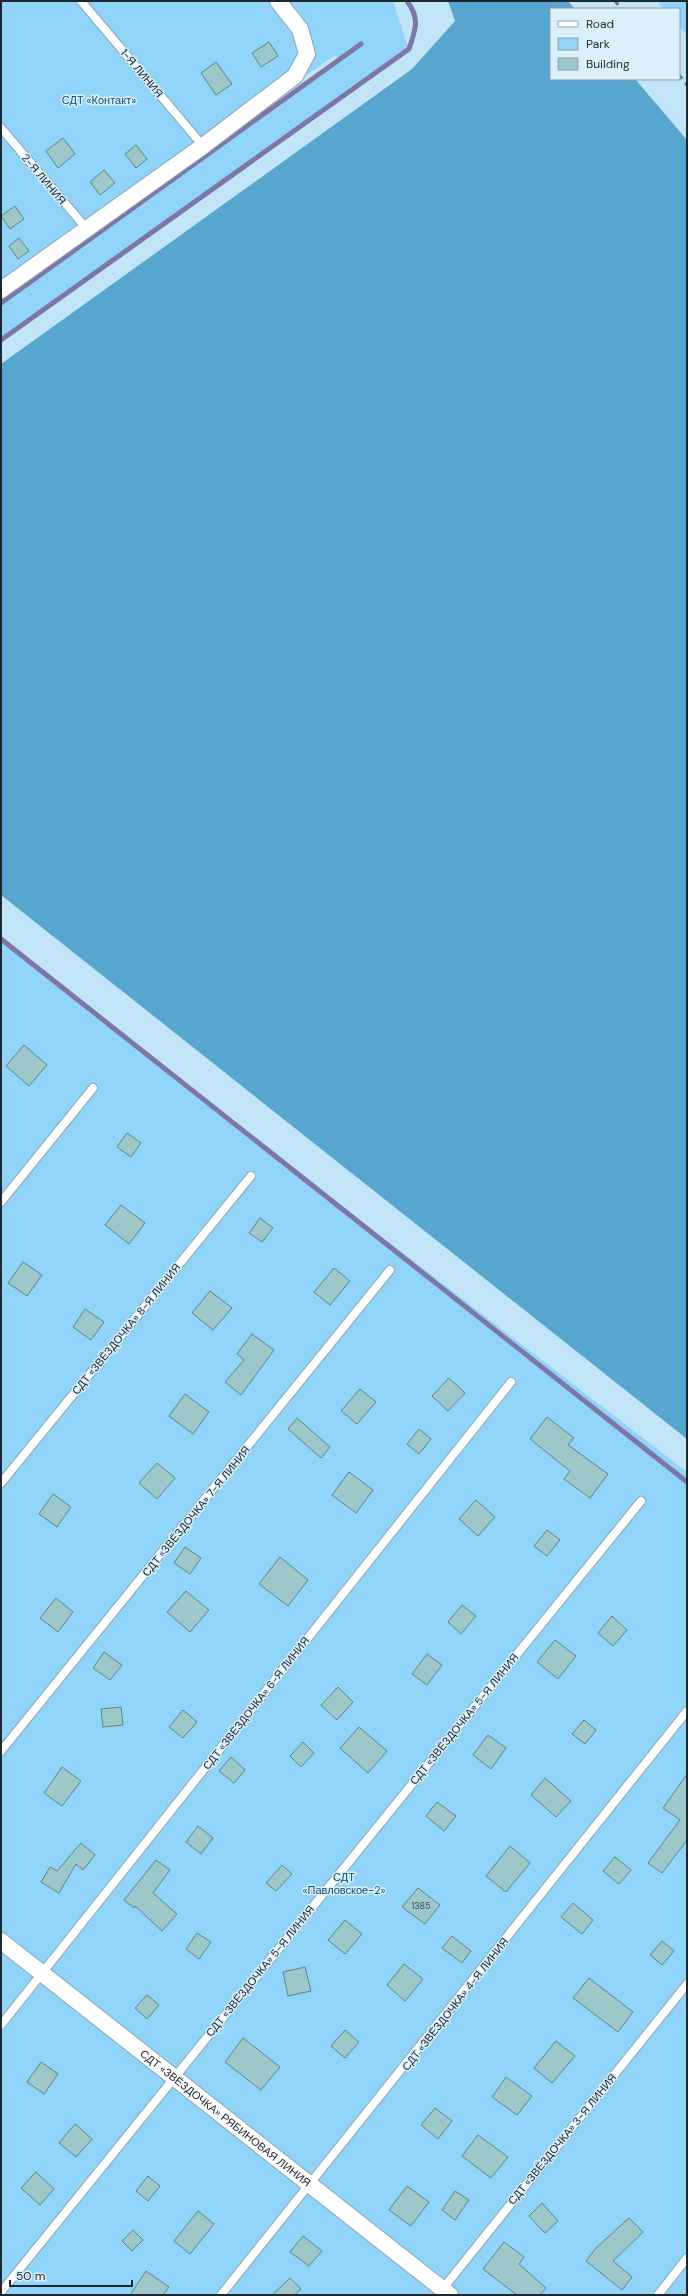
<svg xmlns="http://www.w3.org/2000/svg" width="688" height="2296" viewBox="0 0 688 2296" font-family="'DM Sans',sans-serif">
<rect width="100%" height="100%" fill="#c2e4f7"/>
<!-- green -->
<g fill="#90d4f9">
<polygon points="1,1 393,1 409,50 1,340 1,303 339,60 335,55 1,291"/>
<polygon points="657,1 687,1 687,35 679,26 679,9 664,9"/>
<polygon points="1,939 216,1109 687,1472 687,2295 1,2295"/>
</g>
<!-- forest -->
<polygon fill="#57a6cf" points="448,1 568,1 575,9 551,9 551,79 635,79 687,140 687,1439 1,895 1,364 412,69 455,21"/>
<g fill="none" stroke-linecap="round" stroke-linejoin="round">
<!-- stream -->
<g stroke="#7e76a7" stroke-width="5">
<polyline points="1,303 361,44"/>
<path d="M 1,340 L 409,49 C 415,30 421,20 407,1"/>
<polyline points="1,939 687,1482"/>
</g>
</g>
<!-- building -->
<g fill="#9dc8ca" stroke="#5d8587">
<polygon points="269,42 278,56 261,67 252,53"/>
<polygon points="216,62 232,84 216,95 201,73"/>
<polygon points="63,138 75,154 58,168 46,151"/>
<polygon points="136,145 147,159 136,168 125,154"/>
<polygon points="104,170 115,183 100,195 90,182"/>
<polygon points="15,206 24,219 10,229 1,216"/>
<polygon points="19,238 29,251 18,259 9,246"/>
<polygon points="24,1045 47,1065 29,1086 6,1066"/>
<polygon points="127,1133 141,1143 131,1157 117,1147"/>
<polygon points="121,1205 145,1223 129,1244 105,1225"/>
<polygon points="260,1218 273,1228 262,1242 249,1233"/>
<polygon points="23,1262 42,1275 27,1296 8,1283"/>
<polygon points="334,1268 350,1281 330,1305 314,1292"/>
<polygon points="210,1291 232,1308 213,1330 192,1313"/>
<polygon points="85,1309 104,1322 91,1340 73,1327"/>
<polygon points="252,1334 274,1350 241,1395 225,1382 244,1360 237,1354"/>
<polygon points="449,1378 465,1393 448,1411 432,1396"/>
<polygon points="360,1389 376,1402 357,1424 341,1411"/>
<polygon points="185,1394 209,1412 193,1434 169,1416"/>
<polygon points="547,1417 574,1438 568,1445 608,1474 590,1498 564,1479 570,1471 530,1439"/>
<polygon points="297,1418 330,1447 321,1458 288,1429"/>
<polygon points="419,1429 431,1439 419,1454 407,1444"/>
<polygon points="157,1463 175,1478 157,1499 139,1483"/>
<polygon points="349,1472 373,1490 356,1513 332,1495"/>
<polygon points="53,1494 71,1507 57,1527 39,1514"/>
<polygon points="476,1500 495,1517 478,1536 459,1519"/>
<polygon points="547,1530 560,1540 547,1556 534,1546"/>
<polygon points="185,1547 201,1558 190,1574 174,1563"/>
<polygon points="280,1557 308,1580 288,1606 259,1584"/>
<polygon points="186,1591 209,1610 190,1632 167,1612"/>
<polygon points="56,1598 73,1612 58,1632 40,1618"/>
<polygon points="462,1605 476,1616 461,1634 448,1622"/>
<polygon points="612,1616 627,1630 613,1646 598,1633"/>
<polygon points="555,1640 576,1656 558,1679 537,1662"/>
<polygon points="104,1652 122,1665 110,1680 93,1668"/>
<polygon points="427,1654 442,1665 427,1685 412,1674"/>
<polygon points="338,1687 353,1702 337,1720 321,1705"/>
<polygon points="121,1707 123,1725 103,1727 101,1709"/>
<polygon points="183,1710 197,1722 183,1738 169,1727"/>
<polygon points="584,1720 596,1730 585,1744 572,1734"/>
<polygon points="359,1727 387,1751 368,1773 340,1748"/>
<polygon points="488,1735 506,1748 491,1769 473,1755"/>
<polygon points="303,1742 314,1753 301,1767 290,1756"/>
<polygon points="231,1757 245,1770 234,1783 219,1771"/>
<polygon points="62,1767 81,1781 62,1806 44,1793"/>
<polygon points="687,1774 687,1840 662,1873 648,1863 680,1820 663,1808"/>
<polygon points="545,1778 571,1801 556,1817 531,1795"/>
<polygon points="437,1802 456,1816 444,1831 426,1816"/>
<polygon points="198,1826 213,1838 201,1854 186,1842"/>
<polygon points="81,1843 95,1855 83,1870 76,1864 59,1893 41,1882 50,1867 57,1871"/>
<polygon points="510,1846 530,1863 506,1892 486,1876"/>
<polygon points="615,1857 631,1870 619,1884 603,1871"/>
<polygon points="156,1860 170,1870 153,1893 177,1914 162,1931 135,1906 134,1908 124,1900"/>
<polygon points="282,1865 292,1874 276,1891 266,1883"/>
<polygon points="418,1888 440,1905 425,1924 402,1907"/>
<polygon points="573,1903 593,1920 582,1934 561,1917"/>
<polygon points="345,1920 362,1934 345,1954 328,1940"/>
<polygon points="197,1933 211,1942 199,1959 186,1949"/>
<polygon points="452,1936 471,1951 462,1963 442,1948"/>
<polygon points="662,1941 674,1951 662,1965 650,1955"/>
<polygon points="404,1964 423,1979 405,2001 387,1985"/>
<polygon points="305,1967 311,1991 288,1996 283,1972"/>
<polygon points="589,1978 633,2012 618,2032 573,1998"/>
<polygon points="147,1995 159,2005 147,2019 135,2008"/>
<polygon points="345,2030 359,2042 345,2058 331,2046"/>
<polygon points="243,2038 280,2067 261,2090 225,2062"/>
<polygon points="556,2041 575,2056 552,2083 534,2068"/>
<polygon points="41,2062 58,2074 44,2094 27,2082"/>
<polygon points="506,2077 532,2096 517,2115 492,2097"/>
<polygon points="435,2108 452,2121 438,2139 421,2125"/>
<polygon points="75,2124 92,2139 76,2157 59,2143"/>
<polygon points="478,2135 508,2157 491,2178 462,2156"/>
<polygon points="36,2172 54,2189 40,2205 21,2188"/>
<polygon points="148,2176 160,2186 148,2201 136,2191"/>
<polygon points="407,2186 429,2202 411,2226 389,2210"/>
<polygon points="455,2191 469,2200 455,2220 442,2210"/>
<polygon points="542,2203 558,2221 545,2233 529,2216"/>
<polygon points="198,2211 214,2224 190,2254 174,2241"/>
<polygon points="629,2218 643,2232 613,2261 632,2277 622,2290 586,2261 596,2248"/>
<polygon points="133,2230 143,2240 132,2251 122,2241"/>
<polygon points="303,2236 322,2251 309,2266 290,2252"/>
<polygon points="504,2242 524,2257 519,2264 546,2288 540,2295 517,2295 483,2269"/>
<polygon points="146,2271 169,2287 163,2295 130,2295"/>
<polygon points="290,2278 301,2289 294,2295 272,2295"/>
</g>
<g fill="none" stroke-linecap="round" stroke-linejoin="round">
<defs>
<g id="service">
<polyline points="81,1 203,146"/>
<polyline points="1,128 87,229"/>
<polyline points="1,1202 93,1088"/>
<polyline points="1,1483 251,1176"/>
<polyline points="1,1751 390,1270"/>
<polyline points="1,2025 511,1382"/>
<polyline points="441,2291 687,1984"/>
<polyline points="1,2292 641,1501"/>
<polyline points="221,2295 687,1711"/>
<polyline points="658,2295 687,2258"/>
</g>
<g id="minor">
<polyline points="1,290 203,146 295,76 307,54 300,29 278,1"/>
<path id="s1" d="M 1,1941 L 450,2295"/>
</g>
</defs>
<!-- service casing -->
<use href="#service" stroke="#87a8ba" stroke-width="10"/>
<!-- minor casing -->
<use href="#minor" stroke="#87a8ba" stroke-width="18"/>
<!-- service -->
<use href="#service" stroke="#fff" stroke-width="8"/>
<!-- minor -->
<use href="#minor" stroke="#fff" stroke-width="16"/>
<!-- rail -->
<g stroke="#617783" stroke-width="3" stroke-dasharray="5 5" stroke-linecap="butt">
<polyline points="615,1 622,9"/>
<polyline points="679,75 687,85"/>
</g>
</g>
<g text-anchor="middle" stroke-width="3" stroke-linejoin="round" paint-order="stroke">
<!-- number labels -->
<g font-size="9" fill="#3c5056">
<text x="421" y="1909">1385</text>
</g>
<!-- street labels -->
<g font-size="11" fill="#1b282f" stroke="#dbeffb">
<text transform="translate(142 73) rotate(50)" y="4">1-Я ЛИНИЯ</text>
<text transform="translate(44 179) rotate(50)" y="4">2-Я ЛИНИЯ</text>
<text transform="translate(126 1329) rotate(-51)" y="4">СДТ «ЗВЁЗДОЧКА» 8-Я ЛИНИЯ</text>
<text transform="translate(196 1511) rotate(-51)" y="4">СДТ «ЗВЁЗДОЧКА» 7-Я ЛИНИЯ</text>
<text transform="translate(256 1703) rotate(-52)" y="4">СДТ «ЗВЁЗДОЧКА» 6-Я ЛИНИЯ</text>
<text transform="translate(464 1719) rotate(-51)" y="4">СДТ «ЗВЁЗДОЧКА» 5-Я ЛИНИЯ</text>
<text transform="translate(260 1971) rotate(-51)" y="4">СДТ «ЗВЁЗДОЧКА» 5-Я ЛИНИЯ</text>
<text transform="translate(455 2004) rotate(-52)" y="4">СДТ «ЗВЁЗДОЧКА» 4-Я ЛИНИЯ</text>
<text dy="4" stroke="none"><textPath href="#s1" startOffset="286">СДТ «ЗВЁЗДОЧКА» РЯБИНОВАЯ ЛИНИЯ</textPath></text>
<text transform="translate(562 2139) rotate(-51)" y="4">СДТ «ЗВЁЗДОЧКА» 3-Я ЛИНИЯ</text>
</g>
<!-- park labels -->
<g font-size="11" fill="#0c4e6a" stroke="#dbeffb">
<text x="99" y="104">СДТ «Контакт»</text>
<text x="344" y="1881">СДТ<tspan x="344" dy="13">«Павловское-2»</tspan></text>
</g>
</g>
<!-- border -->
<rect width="688" height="2296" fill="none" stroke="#1b282f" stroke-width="4"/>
<!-- legend -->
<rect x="550" y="8" width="130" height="72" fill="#dbeffb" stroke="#8e9fa9"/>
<rect x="558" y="21" width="20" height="6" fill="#ffffff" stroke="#8e9fa9"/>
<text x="586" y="28" font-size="12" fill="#1b282f">Road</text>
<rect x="558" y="38" width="20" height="12" fill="#90d4f9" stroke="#8e9fa9"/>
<text x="586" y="48" font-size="12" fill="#1b282f">Park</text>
<rect x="558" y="58" width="20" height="12" fill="#9dc8ca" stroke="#8e9fa9"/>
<text x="586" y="68" font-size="12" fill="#1b282f">Building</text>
<!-- scale -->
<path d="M10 2280v6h122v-6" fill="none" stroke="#1b282f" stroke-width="2"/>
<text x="16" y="2280" font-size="12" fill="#1b282f" stroke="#dbeffb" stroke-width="3" paint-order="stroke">50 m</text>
</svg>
